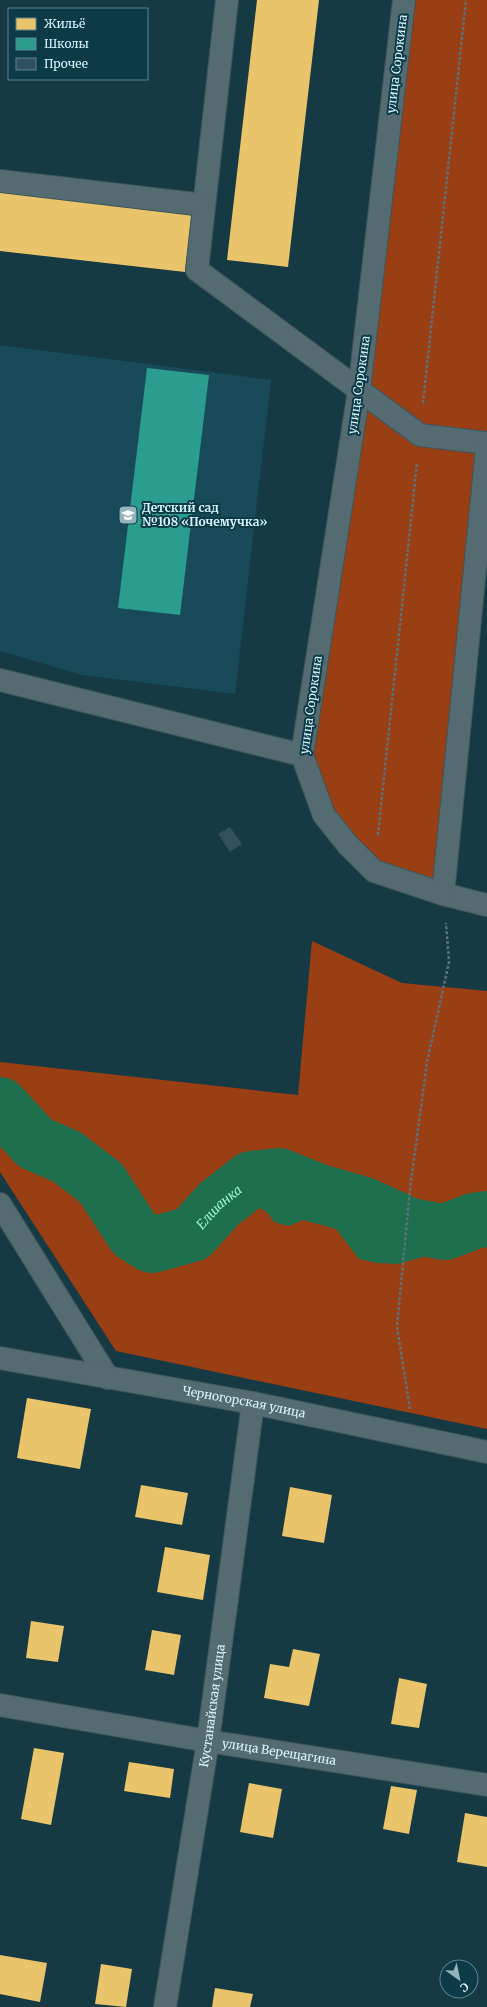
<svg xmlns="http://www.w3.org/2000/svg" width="487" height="2007" viewBox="0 0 487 2007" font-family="Merriweather,serif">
<rect width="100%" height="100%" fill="#163a43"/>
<!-- built -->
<polygon fill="#184a59" points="0,345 271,380 235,694 82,675 0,651"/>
<!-- green -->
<g fill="#9a3e13">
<polygon points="404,0 487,0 487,447 443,894 374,871 347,844 302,755"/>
<polygon points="312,941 402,983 487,991 487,1429 116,1351 0,1172 0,1062 298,1095"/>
</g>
<!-- water -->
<polygon fill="#1d6f4e" points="279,1177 333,1191 353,1193 361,1205 373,1215 394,1216 429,1222 465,1210 487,1211 487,1233 468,1234 453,1244 431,1255 397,1264 377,1263 359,1259 336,1229 303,1220 289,1226 274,1222 268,1213 256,1206 245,1193 253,1183 264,1184"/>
<!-- homes -->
<g fill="#e9c46a">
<polygon points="257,0 319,0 288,267 227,260"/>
<polygon points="0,190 192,212 185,272 0,251"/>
<polygon points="27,1398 91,1409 80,1469 17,1458"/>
<polygon points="141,1485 188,1493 182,1525 135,1517"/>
<polygon points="290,1487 332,1495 324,1543 282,1536"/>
<polygon points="165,1547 210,1555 203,1600 157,1592"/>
<polygon points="31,1621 64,1626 58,1662 26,1658"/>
<polygon points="152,1630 181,1635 174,1675 145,1670"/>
<polygon points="293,1649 320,1654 309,1706 264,1698 270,1664 289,1667"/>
<polygon points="399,1678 427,1684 419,1728 391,1724"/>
<polygon points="34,1748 64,1753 51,1825 21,1819"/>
<polygon points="129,1762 174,1769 170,1798 124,1791"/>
<polygon points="249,1783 282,1789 273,1838 240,1832"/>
<polygon points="391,1786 417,1790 409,1834 383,1829"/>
<polygon points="465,1813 487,1817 487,1867 457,1862"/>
<polygon points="0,1955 47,1963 40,2002 0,1994"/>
<polygon points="101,1964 132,1969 126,2007 95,2004"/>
<polygon points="215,1988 253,1994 250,2007 212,2007"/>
</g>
<!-- schools -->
<polygon fill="#2a9d8f" points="147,368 209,375 180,615 118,608"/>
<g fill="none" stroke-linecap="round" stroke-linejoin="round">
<!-- river -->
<path stroke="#1d6f4e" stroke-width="56" id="s1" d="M 0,1105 L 35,1143 L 67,1157 L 101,1183 L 134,1234 L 152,1245 L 192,1234 L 219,1204 L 251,1179 L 279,1176 L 319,1192 L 364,1205 L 410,1226 L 445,1232 L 474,1221 L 487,1219"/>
</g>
<!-- building -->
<polygon fill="#32505d" points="230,827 242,844 230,852 218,834"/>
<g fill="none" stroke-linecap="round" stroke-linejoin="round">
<defs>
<g id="minor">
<polyline points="227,0 197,270 420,435 487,443"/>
<polyline points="404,0 359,391 302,755 324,815 347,844 374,871 443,894 487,905"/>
<polyline points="0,181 204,205"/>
<polyline points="0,680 302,755"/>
<polyline points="443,894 487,447"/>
<polyline points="0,1204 108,1378"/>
<path id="s2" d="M 0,1358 L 253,1403 L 487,1452"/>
<path id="s3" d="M 0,1705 L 208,1741 L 487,1785"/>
<path id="s4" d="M 165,2007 L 208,1741 L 253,1403"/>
</g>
</defs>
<!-- minor casing -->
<use href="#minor" stroke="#3e555b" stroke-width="24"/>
<!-- path -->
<g stroke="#5d7279" stroke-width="2.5" stroke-dasharray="3 2" stroke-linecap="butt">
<polyline points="423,403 466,0"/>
<polyline points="378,835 417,462"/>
<polyline points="410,1409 397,1327 410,1189 427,1062 449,962 446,923"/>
</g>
<!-- minor -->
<use href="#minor" stroke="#546b71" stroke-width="22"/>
</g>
<!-- icons -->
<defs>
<symbol id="school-square" viewBox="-11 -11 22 22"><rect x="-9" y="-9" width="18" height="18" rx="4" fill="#94b3bd" stroke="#0c3a46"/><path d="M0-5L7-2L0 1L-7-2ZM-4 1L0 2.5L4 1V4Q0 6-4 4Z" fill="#fff"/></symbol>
</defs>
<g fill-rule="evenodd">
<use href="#school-square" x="117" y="504" width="22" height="22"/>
</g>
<g text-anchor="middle" stroke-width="4" stroke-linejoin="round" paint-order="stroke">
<!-- street labels -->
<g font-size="12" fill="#d8f4fe" stroke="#0c3a46">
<text transform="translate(397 64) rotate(-83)" y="4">улица Сорокина</text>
<text transform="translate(359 385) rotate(-82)" y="4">улица Сорокина</text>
<text transform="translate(311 705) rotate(-82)" y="4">улица Сорокина</text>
<text dy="4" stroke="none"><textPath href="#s2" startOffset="248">Черногорская улица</textPath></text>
<text dy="4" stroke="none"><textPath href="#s4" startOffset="305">Кустанайская улица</textPath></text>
<text dy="4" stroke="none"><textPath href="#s3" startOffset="283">улица Верещагина</textPath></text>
</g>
<!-- poi labels -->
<g font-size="12" font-weight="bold" fill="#d8f4fe" stroke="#0c3a46" text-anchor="start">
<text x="142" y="512">Детский сад<tspan x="142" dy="14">№108 «Почемучка»</tspan></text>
</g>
<!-- water labels -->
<g font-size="13" font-style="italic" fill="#96f8c5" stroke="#0c3a46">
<text dy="5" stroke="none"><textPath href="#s1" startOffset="291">Елшанка</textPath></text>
</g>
</g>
<!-- legend -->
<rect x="8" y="8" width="140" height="72" fill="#0c3a46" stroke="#5e8490"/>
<rect x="16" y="18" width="20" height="12" fill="#e9c46a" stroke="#5e8490"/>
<text x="44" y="28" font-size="12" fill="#d8f4fe">Жильё</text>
<rect x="16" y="38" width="20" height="12" fill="#2a9d8f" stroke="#5e8490"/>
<text x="44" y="48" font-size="12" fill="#d8f4fe">Школы</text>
<rect x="16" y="58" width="20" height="12" fill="#32505d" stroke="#5e8490"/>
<text x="44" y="68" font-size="12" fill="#d8f4fe">Прочее</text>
<!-- north arrow -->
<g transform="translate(459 1979) rotate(147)"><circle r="19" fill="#0c3a46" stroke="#5e8490"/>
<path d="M0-3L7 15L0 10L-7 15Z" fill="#94b3bd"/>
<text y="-6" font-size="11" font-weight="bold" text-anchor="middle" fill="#d8f4fe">С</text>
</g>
</svg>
